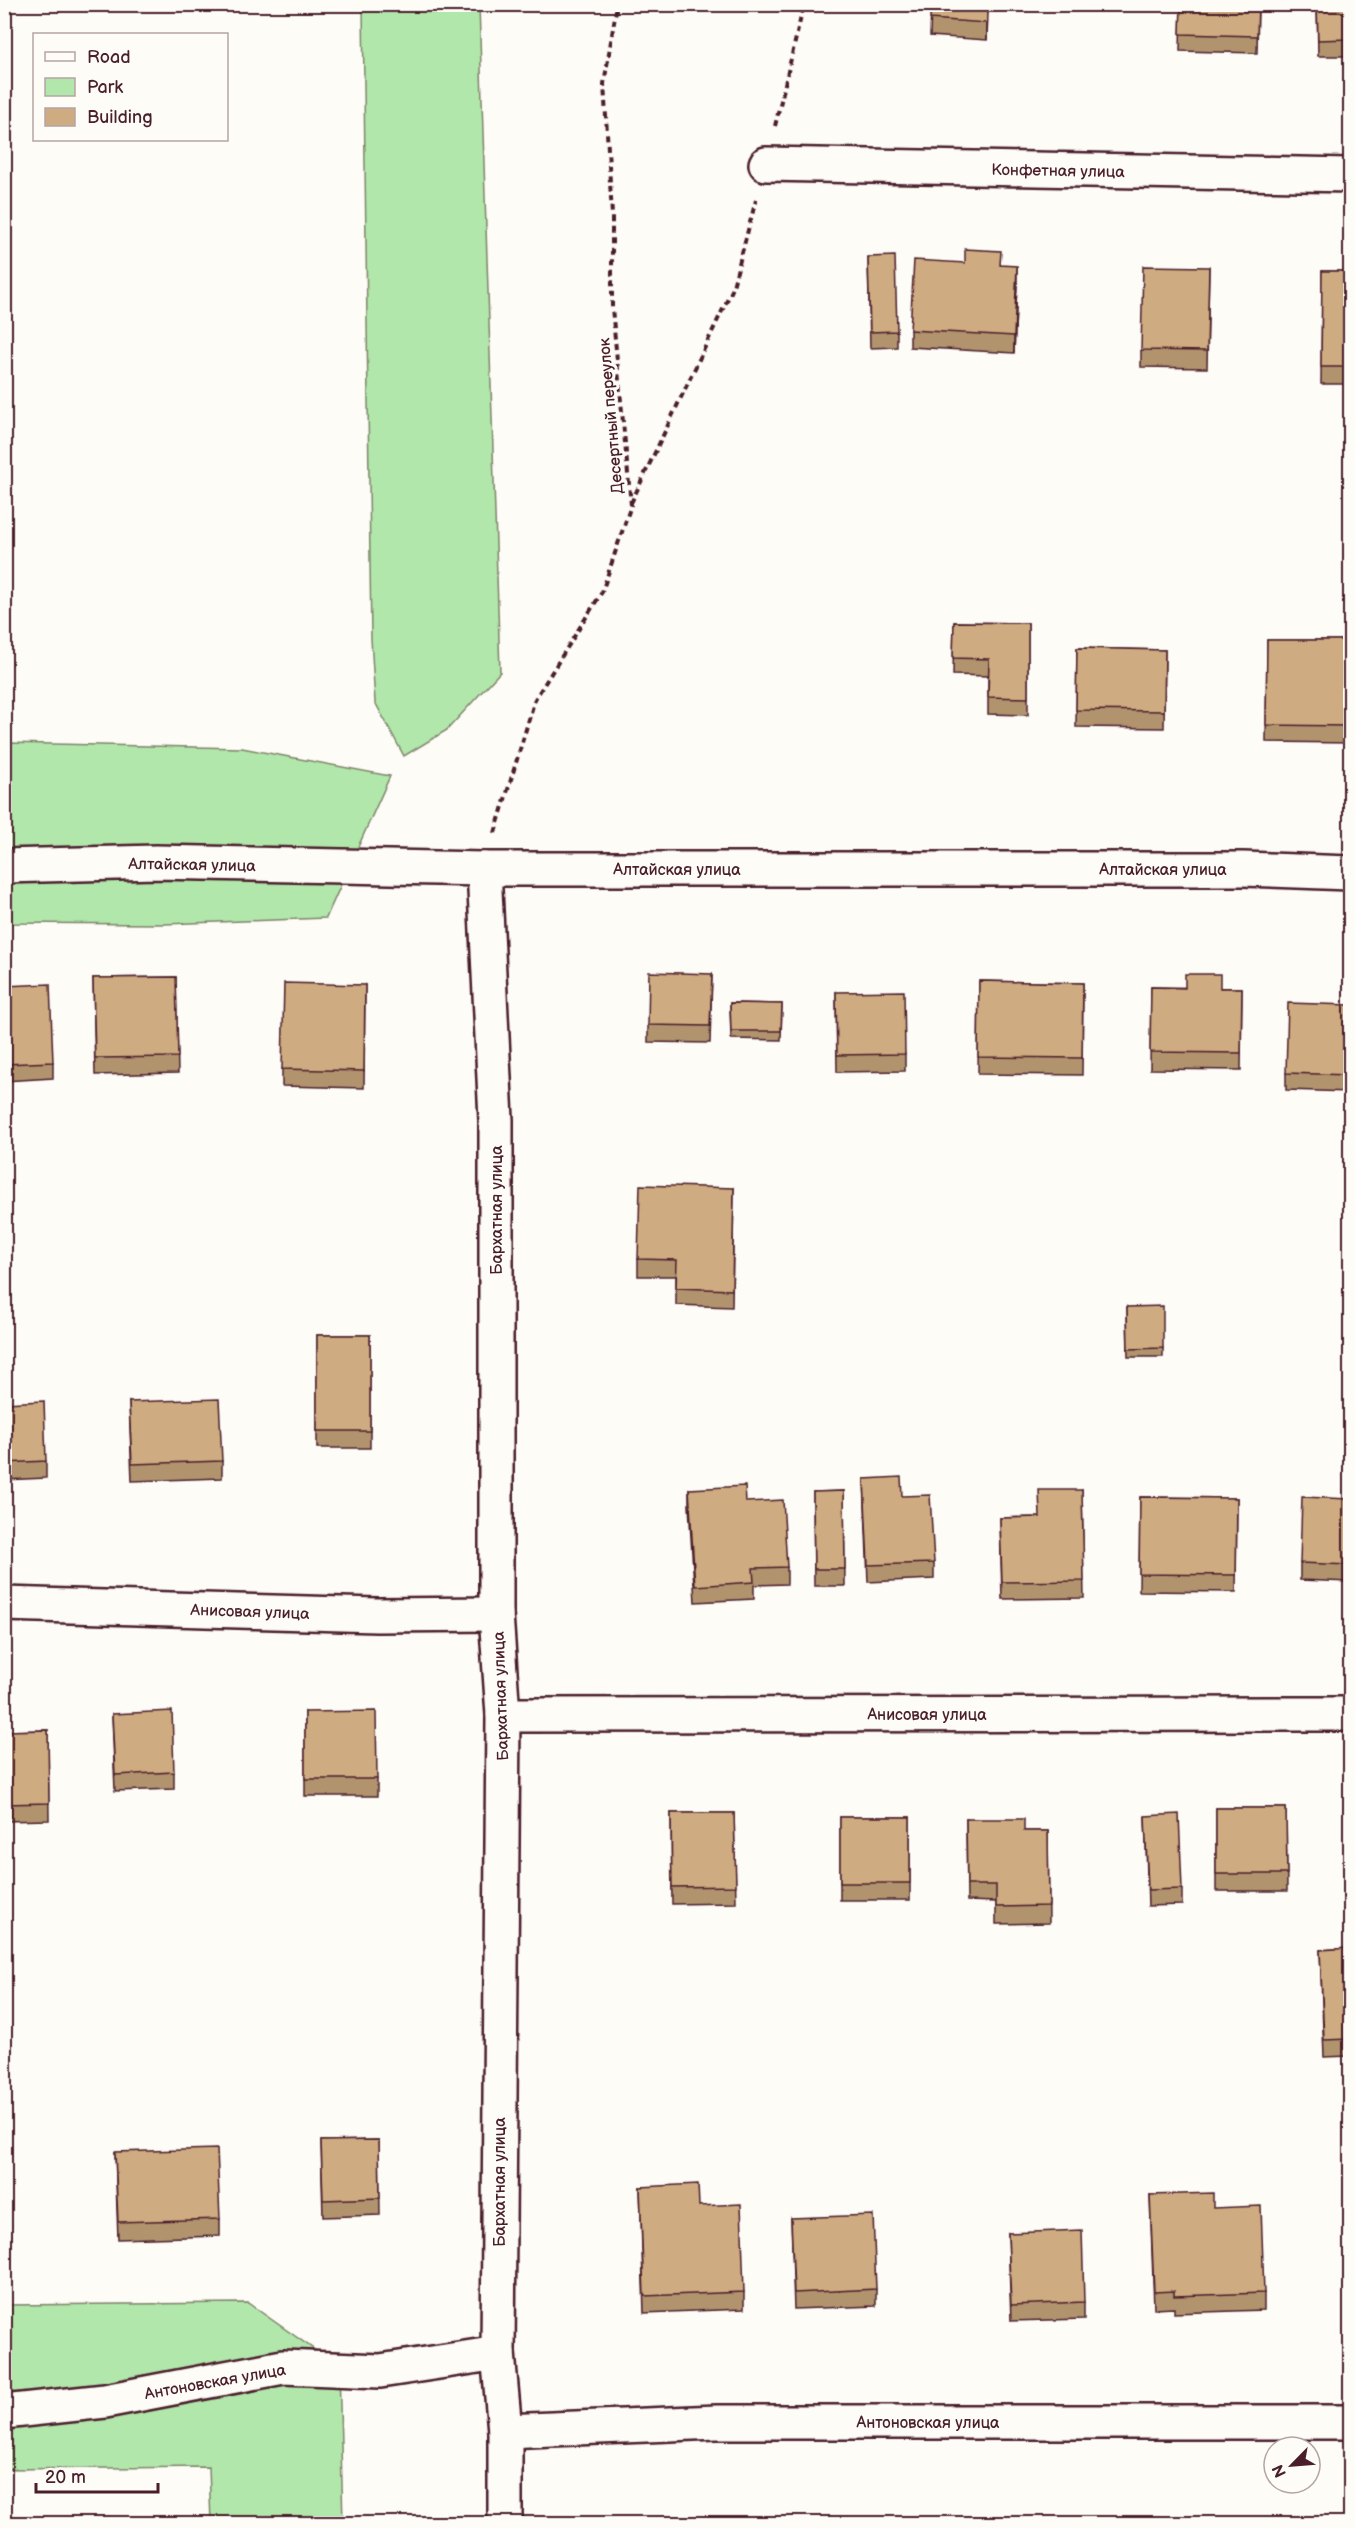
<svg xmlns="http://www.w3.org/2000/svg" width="1355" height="2528" viewBox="0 0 1355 2528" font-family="'Balsamiq Sans',sans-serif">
<rect width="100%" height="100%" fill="#fdfcf7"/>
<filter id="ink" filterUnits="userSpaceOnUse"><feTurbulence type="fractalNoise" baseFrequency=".0167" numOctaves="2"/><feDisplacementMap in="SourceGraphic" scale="12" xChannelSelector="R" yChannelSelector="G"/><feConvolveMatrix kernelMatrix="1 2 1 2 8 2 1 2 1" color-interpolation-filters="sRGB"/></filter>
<g filter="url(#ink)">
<!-- green -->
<g fill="#b1e7aa" stroke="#7e836a" stroke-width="1.5">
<polygon points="363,5 479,5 500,672 447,730 404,756 375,702 371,639"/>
<polygon points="5,743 242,748 390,776 326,918 164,924 5,923"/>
<polygon points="248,2303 339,2367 343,2523 211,2523 209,2467 5,2469 4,2305"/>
</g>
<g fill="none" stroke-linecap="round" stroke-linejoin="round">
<defs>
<g id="minor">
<polyline points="766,164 1350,175"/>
<polyline points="4,866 156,862 484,869 1243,869 1350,873"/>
<polyline points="484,869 496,1120 496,1614 503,1715 498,2353 505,2431 505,2524"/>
<polyline points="4,1604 377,1615 496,1614"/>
<polyline points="503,1715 1350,1714"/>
<polyline points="4,2412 105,2401 283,2367 380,2371 498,2353"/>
<polyline points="505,2431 717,2422 1350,2422"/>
</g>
</defs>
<!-- minor casing -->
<use href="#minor" stroke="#4a1f2b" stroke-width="38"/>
<!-- path -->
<g stroke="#4a1f2b" stroke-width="4" stroke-dasharray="6 4.5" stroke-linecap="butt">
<polyline points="775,126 804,4"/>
<polyline points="631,503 732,290 756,200"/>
<polyline points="495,833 535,699 602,592 631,505 612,308 612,215 604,84 617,4"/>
</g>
<!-- minor -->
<use href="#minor" stroke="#fdfcf7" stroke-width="33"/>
</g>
<!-- wall -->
<g fill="#b1936e" stroke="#4a1f2b" stroke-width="1.5">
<polygon points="931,4 988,4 987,40 930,36"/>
<polygon points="1181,4 1258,4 1257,53 1180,51"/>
<polygon points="1317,4 1350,4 1350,56 1318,56"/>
<polygon points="868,257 897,331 897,347 870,348"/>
<polygon points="1001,265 1017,283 1014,353 910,347 910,330"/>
<polygon points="1209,267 1207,368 1141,367 1141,350"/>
<polygon points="1322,271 1350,271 1350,384 1321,384"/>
<polygon points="954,622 1028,623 1028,715 988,714 988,676 953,675"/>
<polygon points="1267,640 1350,640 1350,743 1266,742"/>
<polygon points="1077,648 1165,650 1164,728 1076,727"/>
<polygon points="712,974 710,1043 648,1042 648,1025"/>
<polygon points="176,977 178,1073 95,1075 93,978"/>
<polygon points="979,981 1083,983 1082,1075 978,1074"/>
<polygon points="365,985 364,1088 282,1086 282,1069"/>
<polygon points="4,986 53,1062 53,1078 4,1081"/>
<polygon points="1151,987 1242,988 1241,1070 1150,1069"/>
<polygon points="836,992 905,1054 905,1071 837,1072"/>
<polygon points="730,1003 782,1004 781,1040 731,1039"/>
<polygon points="1350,1005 1350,1092 1286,1090 1286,1073"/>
<polygon points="734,1188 732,1307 676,1305 676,1276 638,1276 638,1259"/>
<polygon points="1127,1307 1163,1348 1163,1357 1128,1357"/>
<rect x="317" y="1335" width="53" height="113"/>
<polygon points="129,1402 222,1461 222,1478 132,1481"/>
<polygon points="4,1403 46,1461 46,1478 4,1480"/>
<polygon points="864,1479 902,1496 934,1563 934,1579 868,1582"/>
<polygon points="689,1489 787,1567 787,1584 754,1585 754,1599 695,1602 689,1506"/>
<polygon points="1082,1490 1084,1598 1002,1599 1000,1518 1040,1517"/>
<polygon points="844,1491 845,1586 814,1586 813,1492"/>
<polygon points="1140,1497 1237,1498 1236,1592 1139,1591"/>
<polygon points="1350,1499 1350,1582 1300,1580 1300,1563"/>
<polygon points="305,1712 377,1779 377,1796 305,1796"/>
<polygon points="112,1714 174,1772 174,1789 115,1791"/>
<polygon points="48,1730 49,1820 4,1821 4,1731"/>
<polygon points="1216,1808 1286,1808 1287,1891 1216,1891"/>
<polygon points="671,1813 734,1813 736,1903 672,1904"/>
<polygon points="1145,1816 1182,1889 1182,1905 1148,1906"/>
<rect x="840" y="1817" width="70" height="83"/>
<polygon points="966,1819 1024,1831 1048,1831 1049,1923 996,1924 996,1902 967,1901"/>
<polygon points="1350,1948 1350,2056 1324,2057 1320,1950"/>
<polygon points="379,2140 380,2215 323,2217 321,2141"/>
<polygon points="115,2152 220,2219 220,2236 118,2239"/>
<polygon points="640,2187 699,2206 744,2292 744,2309 644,2313"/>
<polygon points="1150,2195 1213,2208 1264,2293 1264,2310 1174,2313 1174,2308 1154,2309"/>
<polygon points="791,2218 876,2289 876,2306 794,2309"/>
<polygon points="1008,2233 1084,2302 1084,2319 1011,2321"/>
</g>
<!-- shaded-wall -->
<g fill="#90785a" stroke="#4a1f2b" stroke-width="1.5">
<polygon points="987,4 988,4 987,40"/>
<polygon points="1017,266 1017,283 1014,353 1014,336"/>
</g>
<!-- building -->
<g fill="#ceab80" stroke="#4a1f2b" stroke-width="1.5">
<polygon points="931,4 987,4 987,23 930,19"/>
<polygon points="1181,4 1258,4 1257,36 1180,34"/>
<polygon points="1317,4 1350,4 1350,39 1318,40"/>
<polygon points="965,249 1001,251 1000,265 1017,266 1014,336 910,330 914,260 965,263"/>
<polygon points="895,256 897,331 870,332 868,257"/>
<polygon points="1143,266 1209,267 1207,351 1141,350"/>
<polygon points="1322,271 1350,271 1350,367 1321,367"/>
<polygon points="954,622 1028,623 1028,698 988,697 989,659 953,658"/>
<polygon points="1267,640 1350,640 1350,726 1266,725"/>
<polygon points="1077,648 1165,650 1164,711 1076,710"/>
<polygon points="649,972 712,974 710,1026 648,1025"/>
<polygon points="1185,974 1220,974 1220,988 1242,988 1241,1053 1150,1052 1151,987 1185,988"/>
<polygon points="176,977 178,1057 95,1058 93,978"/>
<polygon points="979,981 1083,983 1082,1058 978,1057"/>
<polygon points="284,983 365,985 364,1071 282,1069"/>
<polygon points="50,984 53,1062 4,1064 4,986"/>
<polygon points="904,991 905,1054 837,1055 836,992"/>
<polygon points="730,1003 782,1004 781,1031 731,1031"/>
<polygon points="1288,1003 1350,1005 1350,1075 1286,1073"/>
<polygon points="640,1185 734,1188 732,1290 676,1288 677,1260 638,1259"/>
<polygon points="1163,1306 1163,1348 1128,1349 1127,1307"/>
<rect x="317" y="1335" width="53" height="96"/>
<polygon points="219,1399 222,1461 132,1464 129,1402"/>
<polygon points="44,1401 46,1461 4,1463 4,1403"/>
<polygon points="901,1477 902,1496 930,1495 934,1563 868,1565 864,1479"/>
<polygon points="745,1486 746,1502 783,1500 787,1567 753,1568 754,1582 695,1586 689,1489"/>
<polygon points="1039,1490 1082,1490 1084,1581 1002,1582 1000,1518 1040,1517"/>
<polygon points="844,1491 845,1569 814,1569 813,1492"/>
<polygon points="1140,1497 1237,1498 1236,1575 1139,1574"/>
<polygon points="1302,1497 1350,1499 1350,1565 1300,1563"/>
<polygon points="172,1711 174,1772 115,1775 112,1714"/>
<polygon points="376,1711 377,1779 305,1779 305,1712"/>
<polygon points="48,1730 49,1803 4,1804 4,1731"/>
<polygon points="1216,1808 1286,1808 1287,1874 1216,1874"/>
<polygon points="671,1813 734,1813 736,1886 672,1887"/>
<polygon points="1179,1814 1182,1889 1148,1890 1145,1816"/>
<rect x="840" y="1817" width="70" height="66"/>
<polygon points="966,1819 1024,1819 1024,1831 1048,1831 1049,1906 996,1907 996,1885 967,1885"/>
<polygon points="1350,1948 1350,2039 1324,2040 1320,1950"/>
<polygon points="379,2140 380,2198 323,2200 321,2141"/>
<polygon points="217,2149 220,2219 118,2222 115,2152"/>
<polygon points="698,2184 699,2206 741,2204 744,2292 644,2296 640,2187"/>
<polygon points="1213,2193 1213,2208 1261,2206 1264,2293 1174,2296 1174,2291 1154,2292 1150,2195"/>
<polygon points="873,2215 876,2289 794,2293 791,2218"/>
<polygon points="1082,2230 1084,2302 1011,2305 1008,2233"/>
</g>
</g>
<g text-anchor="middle" stroke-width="6" stroke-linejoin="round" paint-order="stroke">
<!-- street labels -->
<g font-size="16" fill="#4a1f2b" stroke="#fdfcf7">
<text transform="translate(1058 170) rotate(1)" y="6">Конфетная улица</text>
<text transform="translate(610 416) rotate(-95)" y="6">Десертный переулок</text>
<text transform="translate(192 864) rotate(1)" y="6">Алтайская улица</text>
<text x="677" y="875">Алтайская улица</text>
<text x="1163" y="875">Алтайская улица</text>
<text transform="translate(496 1210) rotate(-90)" y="6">Бархатная улица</text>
<text transform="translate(250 1611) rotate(2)" y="6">Анисовая улица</text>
<text transform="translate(500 1696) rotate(-92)" y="6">Бархатная улица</text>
<text x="927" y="1720">Анисовая улица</text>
<text transform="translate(499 2182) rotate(-90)" y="6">Бархатная улица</text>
<text transform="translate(215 2381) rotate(-10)" y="6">Антоновская улица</text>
<text x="928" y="2428">Антоновская улица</text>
</g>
</g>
<!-- margin -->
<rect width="1355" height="2528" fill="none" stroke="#fdfcf7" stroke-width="24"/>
<rect x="12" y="12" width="1331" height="2504" fill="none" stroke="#4a1f2b" stroke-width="2" filter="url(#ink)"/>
<!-- legend -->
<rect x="33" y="33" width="195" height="108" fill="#fdfcf7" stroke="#b5a4a5" stroke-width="1.5"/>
<rect x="45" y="52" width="30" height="9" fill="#fdfcf7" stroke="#b5a4a5" stroke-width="1.5"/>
<text x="87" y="63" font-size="18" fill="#4a1f2b">Road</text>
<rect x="45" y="78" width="30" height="18" fill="#b1e7aa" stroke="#b5a4a5" stroke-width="1.5"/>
<text x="87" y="93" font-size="18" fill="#4a1f2b">Park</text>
<rect x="45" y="108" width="30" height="18" fill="#ceab80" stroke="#b5a4a5" stroke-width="1.5"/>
<text x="87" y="123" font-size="18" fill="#4a1f2b">Building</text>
<!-- north arrow -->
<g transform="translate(1292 2465) rotate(245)"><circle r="28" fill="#fdfcf7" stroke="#b5a4a5" stroke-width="1.5"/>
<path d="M0-4.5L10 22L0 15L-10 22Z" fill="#4a1f2b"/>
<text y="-9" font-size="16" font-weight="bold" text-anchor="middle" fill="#4a1f2b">N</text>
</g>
<!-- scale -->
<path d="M36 2483v9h122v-9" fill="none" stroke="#4a1f2b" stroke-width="3"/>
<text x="45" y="2483" font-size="18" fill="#4a1f2b" stroke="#fdfcf7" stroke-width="4.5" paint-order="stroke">20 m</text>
</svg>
